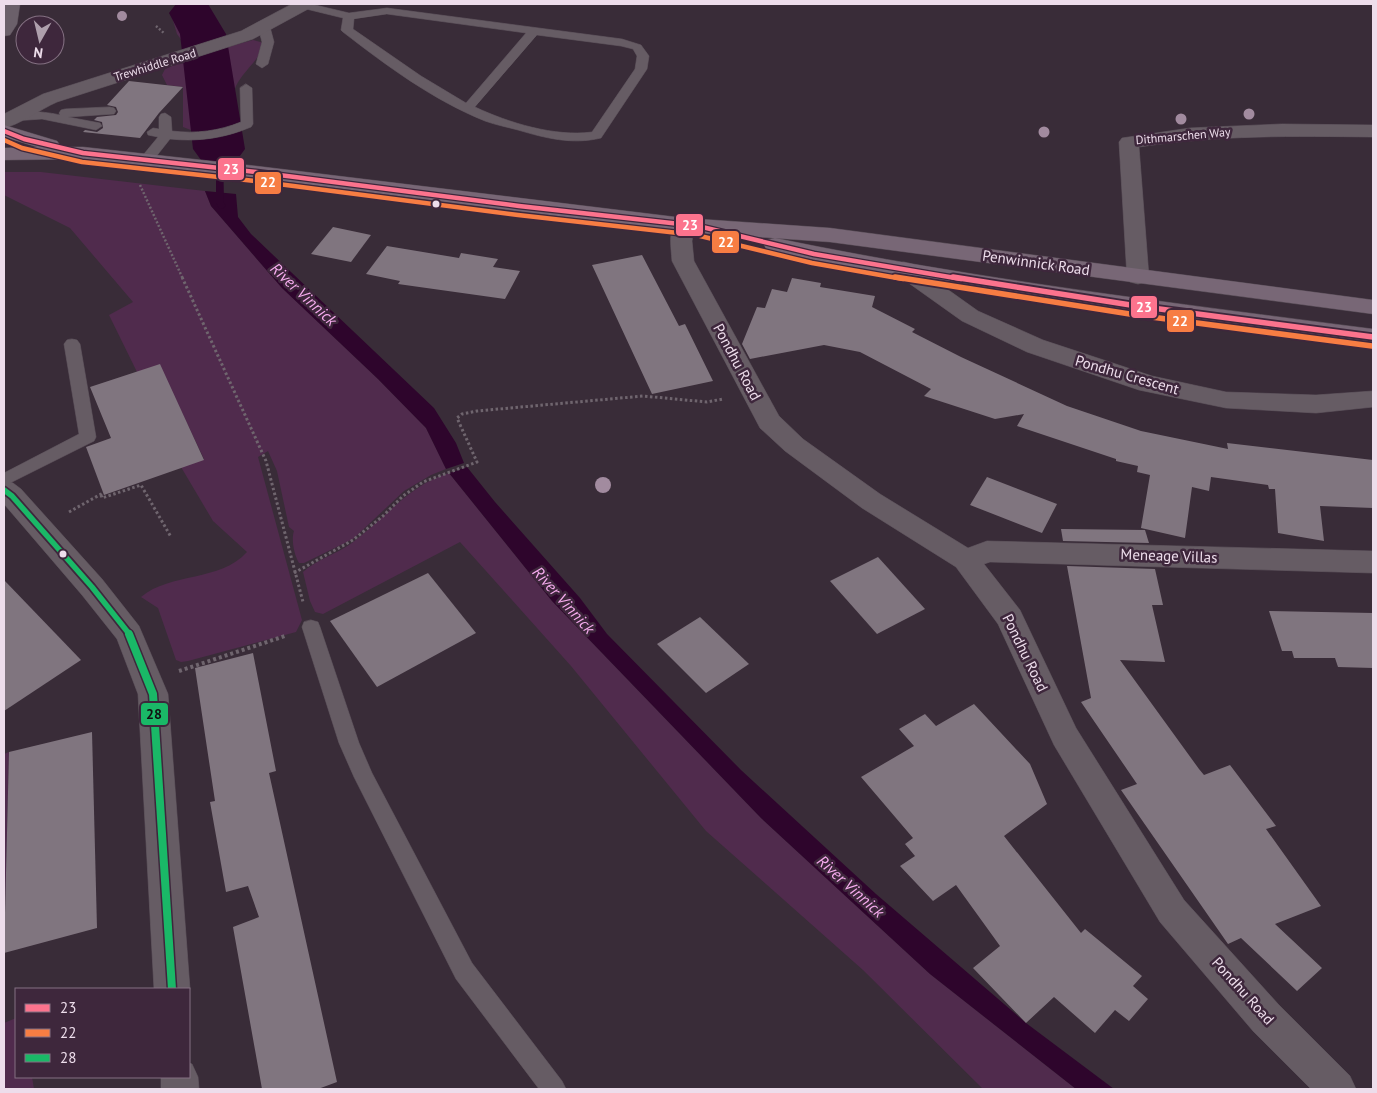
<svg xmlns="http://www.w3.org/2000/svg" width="1377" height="1093" viewBox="0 0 1377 1093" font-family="'PT Sans',sans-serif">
<rect width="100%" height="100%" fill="#392c38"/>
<!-- green -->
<g fill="#502b4d">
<polygon points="186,14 196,41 185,45 177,34 172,17"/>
<path d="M 253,40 L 264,43 C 261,59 244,70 236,86 C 231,96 233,114 232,126 L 219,128 L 219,94 L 216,50 Z"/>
<polygon points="200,54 211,129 196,132 183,127 183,87 167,85 162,75 165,69"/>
<path d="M 4,172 L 41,172 L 205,191 L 211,206 L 282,288 L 378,379 L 426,428 L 446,469 L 431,475 L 404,491 L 353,539 L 304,563 L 299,563 C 294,555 291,539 294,531 L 289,527 L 277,471 L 268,451 L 258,457 L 302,620 L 296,632 L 188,661 L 181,662 L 176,660 L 158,608 L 141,597 C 171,572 220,582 247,552 L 213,521 L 181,467 L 204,459 L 174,396 L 137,372 L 109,315 L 133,302 L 70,228 L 4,195 Z"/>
<path d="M 449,473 L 552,601 L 761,818 L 930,974 L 1076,1089 L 983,1089 L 863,970 L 706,831 L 571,666 L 460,542 L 323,614 L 315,612 L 310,601 L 303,572 C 316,560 334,555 349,545 C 383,521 408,485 449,473 Z"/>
<polygon points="9,752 4,953 4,754"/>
<polygon points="16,1018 16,1077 32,1077 34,1089 4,1089 4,1023"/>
</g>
<!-- water -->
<g fill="#2e052c">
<polygon points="201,11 213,33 213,36 196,41 186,14"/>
<polygon points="216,50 219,94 219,128 211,129 200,54"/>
<polygon points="205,191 236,194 238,217 251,234 434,408 456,443 464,463 446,469 426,428 378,379 282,288 211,206"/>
<polygon points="467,467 495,502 580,598 607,634 741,770 876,894 1026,1023 1114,1089 1076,1089 930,974 761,818 552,601 449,473"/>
</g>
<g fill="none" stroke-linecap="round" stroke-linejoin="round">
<!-- stream -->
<polygon fill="#2e052c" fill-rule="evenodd" points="216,147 222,147 223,149 224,203 226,206 222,209 219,208 216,203"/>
<!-- river -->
<polygon fill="#2e052c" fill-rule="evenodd" points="176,4 208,4 226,34 245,149 237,160 219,165 201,160 193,149 180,34 169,13"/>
</g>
<!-- building -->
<g fill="#80757f">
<polygon points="129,81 183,87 159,113 140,138 83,132 85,130 97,132 103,128 102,122 94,120 97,117 116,115 118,112 116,107 107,105"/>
<polygon points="333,227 371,235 351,262 311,254"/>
<polygon points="387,246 459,258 461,253 498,259 493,267 520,271 505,299 398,284 400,281 366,274"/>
<polygon points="642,255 679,326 685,324 713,381 652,394 592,265"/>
<polygon points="792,278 821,283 820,287 875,296 872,307 915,329 912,332 961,357 1067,406 1141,431 1228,449 1227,443 1373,460 1373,508 1320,506 1324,541 1278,533 1275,489 1269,489 1268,485 1211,477 1209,491 1192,487 1185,538 1141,528 1150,475 1137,472 1138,466 1116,461 1116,459 1017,426 1024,414 995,419 924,396 931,389 860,352 824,345 750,359 742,344 757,307 765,308 772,289 787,292"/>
<polygon points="160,364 204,460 104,495 86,447 111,438 90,387"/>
<polygon points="987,477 1057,504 1042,533 970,505"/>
<polygon points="1061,529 1145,530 1149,543 1063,541"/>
<polygon points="878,557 925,609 877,634 830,581"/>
<polygon points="1067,566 1155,569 1163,605 1152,605 1165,662 1120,660 1199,769 1204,775 1230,765 1276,826 1266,829 1321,906 1275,924 1322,968 1297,991 1241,938 1228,944 1121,790 1137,784 1081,702 1091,698"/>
<polygon points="428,573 476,633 377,687 330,621"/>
<polygon points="4,580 81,660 4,711"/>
<polygon points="1269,611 1373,613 1373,668 1338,667 1335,658 1294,658 1292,651 1282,651"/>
<polygon points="700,617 749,664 706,693 657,644"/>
<polygon points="253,653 276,771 269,773 337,1082 318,1089 262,1089 233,927 259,917 248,886 226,892 210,802 215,801 195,668"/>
<polygon points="974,704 1030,764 1047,804 1004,836 1081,933 1085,929 1142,976 1133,986 1148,999 1129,1021 1115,1010 1095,1033 1054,997 1026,1023 973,968 1000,946 956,885 933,901 900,866 915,856 905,844 913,838 861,777 914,746 899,729 925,714 936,726"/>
<polygon points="92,732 97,928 4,953 9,752"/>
</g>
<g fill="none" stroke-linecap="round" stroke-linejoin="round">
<defs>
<g id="lane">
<path d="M 297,4 L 311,4 L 349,13 L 387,8 L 622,39 L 641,45 L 649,56 L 647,69 L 601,138 C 572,145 545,138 518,130 C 507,127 496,125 485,121 C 433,100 387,66 343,32 L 341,30 L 343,18 L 298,7 ZM 387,14 L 526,33 L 466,103 L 421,76 L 353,29 L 354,19 ZM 537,35 L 621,46 L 633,49 L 637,56 L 635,69 L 592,132 C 555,137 509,123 475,107 Z"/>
<polygon points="264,24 270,27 274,42 268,64 262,68 256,64 262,42 258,27"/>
<path d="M 246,84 L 252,88 L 253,124 L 251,127 C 225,138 198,142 170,139 L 151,163 L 141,163 L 139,160 L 158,137 L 148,135 L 147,132 L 153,128 L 159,129 L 159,117 L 161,114 L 165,113 L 171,117 L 172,131 C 196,134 219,131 241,122 L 240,88 Z"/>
<path d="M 110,107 L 114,108 L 116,111 L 114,114 L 68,117 L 100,123 L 102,126 L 96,130 L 42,119 L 13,121 L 7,117 C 16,108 48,112 60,115 L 59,113 L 61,110 L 65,109 Z"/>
<polygon points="72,339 77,340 80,344 96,437 94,441 4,486 4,473 79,434 64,344 67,340"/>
<polygon points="311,620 318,622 320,627 359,743 372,773 472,963 562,1081 566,1089 539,1089 456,979 354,777 339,743 302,627 304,622"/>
</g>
<g id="street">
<path d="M 292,4 L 313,4 L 310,8 L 253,39 L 57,102 C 41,109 19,125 4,128 L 4,114 L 43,94 L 241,31 Z"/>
<path d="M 1282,124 L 1373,125 L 1373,137 C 1295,136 1217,135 1139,147 L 1149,277 L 1146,282 L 1138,284 L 1130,282 L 1127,277 L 1119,142 L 1122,138 L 1190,128 Z"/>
<path d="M 684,218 L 692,220 L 695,225 L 692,241 L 694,261 L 779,416 L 803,439 L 880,494 L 968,548 L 987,541 L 1373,551 L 1373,573 L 990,562 L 984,564 L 1020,610 L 1076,728 L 1184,900 L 1279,1005 L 1350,1076 L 1356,1089 L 1311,1089 L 1253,1031 L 1160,922 L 1054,745 L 998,624 L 956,567 L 862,508 L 785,451 L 760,428 L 672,261 C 671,247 668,232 676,220 Z"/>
<polygon points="904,262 912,264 978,311 1043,340 1152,376 1226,392 1316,395 1373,391 1373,407 1316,413 1226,408 1139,390 1027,352 962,321 896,274 893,269 896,264"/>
<polygon points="4,480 13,483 21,489 102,579 139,626 168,694 190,989 189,991 189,989 154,989 138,694 117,639 82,595 4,504"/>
<polygon points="189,1063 192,1064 198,1077 199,1089 161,1089 161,1077 189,1077"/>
</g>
<polygon id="secondary" points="4,4 20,4 17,24 10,35 4,36"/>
<g id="highway">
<polygon points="4,125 57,141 60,145 59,147 83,147 256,166 684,218 830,228 1373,300 1373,314 830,242 684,232 256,178 83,159 4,160 4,148 37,147 4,137"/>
<path d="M 775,238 C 973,279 1173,303 1373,329 L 1373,345 L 1137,313 L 862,270 L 767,250 L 764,245 L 767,240 Z"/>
</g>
</defs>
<!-- lane casing -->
<use href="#lane" stroke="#554a54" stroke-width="1"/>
<!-- street casing -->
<use href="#street" stroke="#554a54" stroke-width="1"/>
<!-- secondary casing -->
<use href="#secondary" stroke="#554a54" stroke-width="1"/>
<!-- highway casing -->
<use href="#highway" stroke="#554a54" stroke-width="1"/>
<!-- path-far2 -->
<g stroke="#6f656e" stroke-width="2.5" stroke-dasharray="2 2" stroke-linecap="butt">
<polyline points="156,26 165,34"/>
<polyline points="140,185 183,279"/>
</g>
<!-- path-far1 -->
<g stroke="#6f656e" stroke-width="3" stroke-dasharray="2.5 2.5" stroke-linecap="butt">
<polyline points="182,277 266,461 303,602"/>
<polyline points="101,495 102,498 141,485 171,537"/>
<polyline points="69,512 103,493"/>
<polyline points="294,573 353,540 383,516 403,496 423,482 477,462 457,418 462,414 477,411 643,396 707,402 723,399"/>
</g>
<!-- path -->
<polyline stroke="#6f656e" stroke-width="4" stroke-dasharray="3 3" stroke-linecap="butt" points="179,671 285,636"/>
<!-- lane -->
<use href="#lane" fill="#665c64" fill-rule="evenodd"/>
<!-- street -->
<use href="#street" fill="#665c64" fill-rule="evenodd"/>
<!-- secondary -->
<use href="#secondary" fill="#6b606a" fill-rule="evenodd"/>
<!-- highway -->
<use href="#highway" fill="#786776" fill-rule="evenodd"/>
<defs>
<polyline id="bus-1-far1" points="4,131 24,139 83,153 256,172 519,206 698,226 814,254 961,279"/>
<polyline id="bus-1" points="953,277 1137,306 1373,337"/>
<polyline id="bus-2-far1" points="4,140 22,148 82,162 255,181 518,215 696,235 812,263 903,279"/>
<polyline id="bus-2" points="895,277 1136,315 1372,346"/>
<polyline id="bus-3-far1" points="4,490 12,496 92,587 130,635"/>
<polyline id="bus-3" points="129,634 153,694 172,989"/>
</defs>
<!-- bus-1-far1 casing -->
<use href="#bus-1-far1" stroke="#3e273c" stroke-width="7"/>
<!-- bus-1 casing -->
<use href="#bus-1" stroke="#3e273c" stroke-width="9"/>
<!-- bus-2-far1 casing -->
<use href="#bus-2-far1" stroke="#3e273c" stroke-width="7"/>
<!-- bus-2 casing -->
<use href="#bus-2" stroke="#3e273c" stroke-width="9"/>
<!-- bus-3-far1 casing -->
<use href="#bus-3-far1" stroke="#3e273c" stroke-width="9"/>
<!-- bus-3 casing -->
<use href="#bus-3" stroke="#3e273c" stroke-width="11"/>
<!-- bus-1-far1 -->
<use href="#bus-1-far1" stroke="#fc738d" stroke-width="4.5"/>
<!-- bus-1 -->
<use href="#bus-1" stroke="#fc738d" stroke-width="5.5"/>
<!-- bus-2-far1 -->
<use href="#bus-2-far1" stroke="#f77d43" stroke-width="4.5"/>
<!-- bus-2 -->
<use href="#bus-2" stroke="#f77d43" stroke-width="5.5"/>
<!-- bus-3-far1 -->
<use href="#bus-3-far1" stroke="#1ab867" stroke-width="5.5"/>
<!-- bus-3 -->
<use href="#bus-3" stroke="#1ab867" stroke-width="8"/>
</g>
<!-- trees -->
<g fill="#a28b9f">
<circle cx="122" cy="16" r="5"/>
<circle cx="1249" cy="114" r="5.5"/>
<circle cx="1181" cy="119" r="5.5"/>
<circle cx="1044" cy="132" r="5.5"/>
<circle cx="603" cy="485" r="8"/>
</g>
<!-- markers -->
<g fill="#edddeb" stroke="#3e273c" stroke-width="2">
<circle cx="436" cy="204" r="4.5"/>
<circle cx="63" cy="554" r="4.5"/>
</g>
<g text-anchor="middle" stroke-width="5" stroke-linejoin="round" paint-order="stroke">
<!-- far-street labels -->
<g font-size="12" fill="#edddeb" stroke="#3e273c">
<text transform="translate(155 65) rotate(-17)" y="4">Trewhiddle Road</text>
<text transform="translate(1183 136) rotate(-5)" y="4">Dithmarschen Way</text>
</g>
<!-- street labels -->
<g font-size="15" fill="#edddeb" stroke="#3e273c">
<text transform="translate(1036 263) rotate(8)" y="5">Penwinnick Road</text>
<text transform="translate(737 362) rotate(62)" y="5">Pondhu Road</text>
<text transform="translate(1127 375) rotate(16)" y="5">Pondhu Crescent</text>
<text transform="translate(1169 556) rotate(2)" y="5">Meneage Villas</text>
<text transform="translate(1025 653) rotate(64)" y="5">Pondhu Road</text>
<text transform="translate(1243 991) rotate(48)" y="5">Pondhu Road</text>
</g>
<!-- water labels -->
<g font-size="16" font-style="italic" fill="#f7acef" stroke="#3e273c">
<text transform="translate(304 294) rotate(43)" y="6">River Vinnick</text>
<text transform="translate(564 600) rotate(48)" y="6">River Vinnick</text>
<text transform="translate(851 886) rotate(42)" y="6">River Vinnick</text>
</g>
</g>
<g stroke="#3e273c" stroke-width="2">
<rect x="217" y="157" width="28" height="24" rx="5" fill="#fc738d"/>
<rect x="254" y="171" width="28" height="24" rx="5" fill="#f77d43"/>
<rect x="675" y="213" width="29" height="24" rx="5" fill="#fc738d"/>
<rect x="711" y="230" width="29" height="24" rx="5" fill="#f77d43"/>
<rect x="1130" y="295" width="28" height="24" rx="5" fill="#fc738d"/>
<rect x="1166" y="309" width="29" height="24" rx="5" fill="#f77d43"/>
<rect x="140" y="702" width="29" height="24" rx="5" fill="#1ab867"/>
</g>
<g font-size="14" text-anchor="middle" font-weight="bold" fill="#fff">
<text x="231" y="174">23</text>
<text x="268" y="187">22</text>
<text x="690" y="230">23</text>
<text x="726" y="247">22</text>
<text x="1144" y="312">23</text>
<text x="1180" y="326">22</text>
</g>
<g font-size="14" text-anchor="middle" font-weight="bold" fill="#111">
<text x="154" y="719">28</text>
</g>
<!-- border -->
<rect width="1377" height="1093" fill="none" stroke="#edddeb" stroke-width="10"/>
<!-- legend -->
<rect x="15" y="988" width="175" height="90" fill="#3e273c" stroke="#847082"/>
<rect x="25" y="1004" width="25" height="8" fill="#fc738d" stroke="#847082"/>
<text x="60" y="1013" font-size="15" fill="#edddeb">23</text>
<rect x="25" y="1029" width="25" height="8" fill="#f77d43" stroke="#847082"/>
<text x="60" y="1038" font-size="15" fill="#edddeb">22</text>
<rect x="25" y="1054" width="25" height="8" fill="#1ab867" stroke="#847082"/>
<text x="60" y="1063" font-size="15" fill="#edddeb">28</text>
<!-- north arrow -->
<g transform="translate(40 40) rotate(188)"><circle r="24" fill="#3e273c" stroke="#847082"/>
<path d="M0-4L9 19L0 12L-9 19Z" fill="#ae9fac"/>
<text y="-8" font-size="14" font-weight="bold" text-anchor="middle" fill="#edddeb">N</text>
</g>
</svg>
